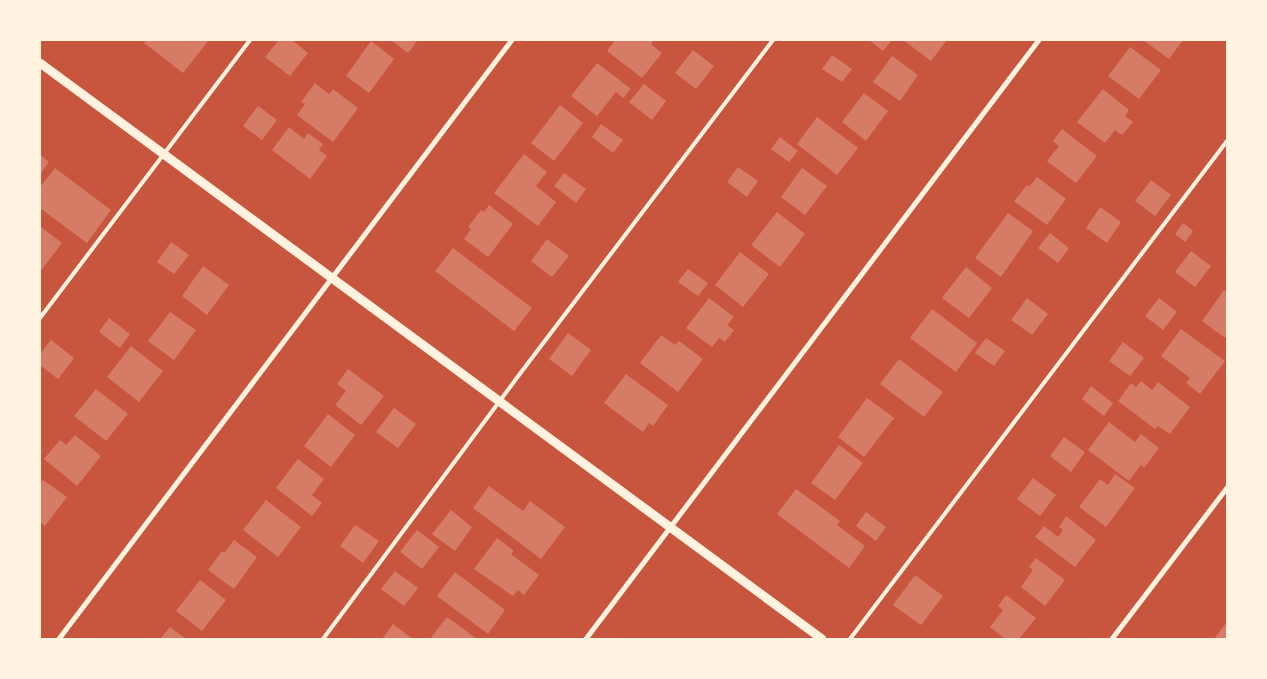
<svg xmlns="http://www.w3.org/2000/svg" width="1267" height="679" viewBox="0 0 1267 679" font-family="'Sofia Sans Condensed',sans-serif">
<rect width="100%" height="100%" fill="#c8553d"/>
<!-- building -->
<g fill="#d67c66">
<polygon points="147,40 209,40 183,73 144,43"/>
<polygon points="279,40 292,40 308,53 290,76 265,57"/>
<polygon points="391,40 418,40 408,53"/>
<polygon points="615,40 654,40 651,44 662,53 642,78 607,51"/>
<polygon points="869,40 892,40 883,51"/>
<polygon points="903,40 947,40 931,61"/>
<polygon points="1143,40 1183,40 1169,59"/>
<polygon points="371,41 394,59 369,93 346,76"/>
<polygon points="1130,47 1161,70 1139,99 1108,76"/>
<polygon points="693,50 714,66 696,89 675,73"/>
<polygon points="832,55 852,69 842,82 822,69"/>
<polygon points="892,56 918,75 900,101 873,82"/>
<polygon points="597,63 631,89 623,98 616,92 597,116 571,96"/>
<polygon points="315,83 329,94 333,89 358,108 333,142 297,115 305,104 301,102"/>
<polygon points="644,84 666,101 652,120 629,102"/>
<polygon points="1103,89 1129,110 1125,116 1133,122 1122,135 1115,130 1105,143 1077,122"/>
<polygon points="864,93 888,111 866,141 842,122"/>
<polygon points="560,105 583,123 554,161 531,143"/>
<polygon points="258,106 277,120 262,140 243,126"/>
<polygon points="817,117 858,148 837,175 797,144"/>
<polygon points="601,124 623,140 613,153 592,137"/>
<polygon points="289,127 304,139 308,133 323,144 319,150 327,156 310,179 272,150"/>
<polygon points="1062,129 1097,156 1076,183 1047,161 1059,146 1053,141"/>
<polygon points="780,137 798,151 789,162 771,149"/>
<polygon points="524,154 547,172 536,186 556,202 538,226 494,193"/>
<polygon points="40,155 49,162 40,174"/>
<polygon points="738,167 758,181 747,197 727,182"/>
<polygon points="55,168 111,210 87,243 40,208 40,187"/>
<polygon points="802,168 827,186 805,215 781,197"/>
<polygon points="564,173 586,189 576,203 554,186"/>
<polygon points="1037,177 1066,199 1047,225 1014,201 1027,185 1029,187"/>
<polygon points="1151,180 1171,195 1155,216 1135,201"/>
<polygon points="489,205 513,224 488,257 464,239 471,229 468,227 481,210 484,212"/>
<polygon points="1100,207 1121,222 1107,243 1086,228"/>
<polygon points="777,212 805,234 780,267 751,245"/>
<polygon points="1008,213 1033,231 1001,277 975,258"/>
<polygon points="1183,223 1193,231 1185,242 1175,234"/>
<polygon points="40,226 62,243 40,272"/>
<polygon points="1050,233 1069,248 1058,263 1038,248"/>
<polygon points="547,239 569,256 552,277 531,261"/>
<polygon points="171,242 189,255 174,274 157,262"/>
<polygon points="453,248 532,308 514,331 435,271"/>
<polygon points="1191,251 1211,266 1195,287 1175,272"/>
<polygon points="740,252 769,274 743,307 715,285"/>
<polygon points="203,266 229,285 207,315 182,296"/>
<polygon points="966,267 992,288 969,318 942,298"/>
<polygon points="688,269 708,283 698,296 678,282"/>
<polygon points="1224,290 1227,292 1227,335 1225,338 1202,321"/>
<polygon points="709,298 734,317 727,325 734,330 725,342 719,338 712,347 686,328"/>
<polygon points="1027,298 1048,314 1032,335 1011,320"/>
<polygon points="1159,298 1177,312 1163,330 1145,316"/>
<polygon points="932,309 977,343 956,372 910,338"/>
<polygon points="170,312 196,330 174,360 148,341"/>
<polygon points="109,318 130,334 120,348 99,332"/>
<polygon points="1181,329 1225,361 1200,394 1186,383 1190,378 1161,356"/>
<polygon points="568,333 591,350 572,376 549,359"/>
<polygon points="661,335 675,345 679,341 703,359 678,392 640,363"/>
<polygon points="986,338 1005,351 994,366 975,353"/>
<polygon points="51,340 74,358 58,379 40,365 40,354"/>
<polygon points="1123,342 1144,358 1130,376 1109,361"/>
<polygon points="131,346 163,371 139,402 107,377"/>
<polygon points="899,359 943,392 924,417 880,384"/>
<polygon points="348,369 384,396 361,425 335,405 346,391 337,384"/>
<polygon points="626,374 668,405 653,426 649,423 643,432 604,403"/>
<polygon points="1141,381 1152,390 1158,382 1190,407 1170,434 1158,426 1155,429 1118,401 1131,383 1136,387"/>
<polygon points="1091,386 1113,403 1104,416 1082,399"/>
<polygon points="96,389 128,414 106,441 74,416"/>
<polygon points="867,398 894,418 864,457 838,437"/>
<polygon points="394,408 416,424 398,448 376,432"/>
<polygon points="328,414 355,435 331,467 304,446"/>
<polygon points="1109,422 1135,442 1141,434 1159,448 1144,468 1141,465 1129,481 1088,450"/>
<polygon points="75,435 101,456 77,486 44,459 60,440 66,445"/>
<polygon points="1064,437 1085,452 1071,472 1050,456"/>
<polygon points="839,445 863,463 835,500 811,483"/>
<polygon points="298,459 324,479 312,495 322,503 312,516 276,488"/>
<polygon points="1115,474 1135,488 1106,527 1079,507 1100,479 1108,485"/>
<polygon points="1033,478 1056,495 1040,516 1017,499"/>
<polygon points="43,480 67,497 45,526 40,522 40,484"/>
<polygon points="489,486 523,511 530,501 565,527 541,559 473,508"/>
<polygon points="796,489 840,521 837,525 865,546 849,568 777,514"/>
<polygon points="266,500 301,527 278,557 243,530"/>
<polygon points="451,510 472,527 455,551 432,534"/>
<polygon points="866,512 886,527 876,541 856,526"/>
<polygon points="1066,516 1096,540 1075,567 1035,537 1044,526 1058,537 1063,530 1059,527"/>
<polygon points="355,525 379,541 363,563 340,546"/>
<polygon points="417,530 439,547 422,569 400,552"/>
<polygon points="497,538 514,551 511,554 539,575 524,595 518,590 513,596 474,569"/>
<polygon points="234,540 257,557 234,589 208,570 222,551 224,553"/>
<polygon points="1036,558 1065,580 1045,606 1021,587 1033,570 1029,567"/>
<polygon points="395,571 418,588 404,606 381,589"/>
<polygon points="455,572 505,610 488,634 437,596"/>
<polygon points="915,575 943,596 921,625 893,605"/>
<polygon points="200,580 226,600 202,631 176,611"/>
<polygon points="1006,595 1036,618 1019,639 1005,639 990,627 1003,610 998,606"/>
<polygon points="447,617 477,639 430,639"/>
<polygon points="1227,622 1227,639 1214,639"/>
<polygon points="393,624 413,639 382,639"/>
<polygon points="170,627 186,639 160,639"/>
</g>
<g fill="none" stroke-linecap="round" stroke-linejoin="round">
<!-- service -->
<g stroke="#fff3e0" stroke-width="4">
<polyline points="40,318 250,40"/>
<polyline points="323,639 519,375 773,40"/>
<polyline points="850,639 1227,141"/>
</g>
<!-- minor -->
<g stroke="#fff3e0" stroke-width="5">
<polyline points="59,639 512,40"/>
<polyline points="586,639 1039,40"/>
<polyline points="1112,639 1227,488"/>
</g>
<!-- tertiary -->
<polyline stroke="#fff3e0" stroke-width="9" points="40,63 822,639"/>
</g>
<!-- border -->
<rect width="1267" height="679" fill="none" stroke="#fff3e0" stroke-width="82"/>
</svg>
